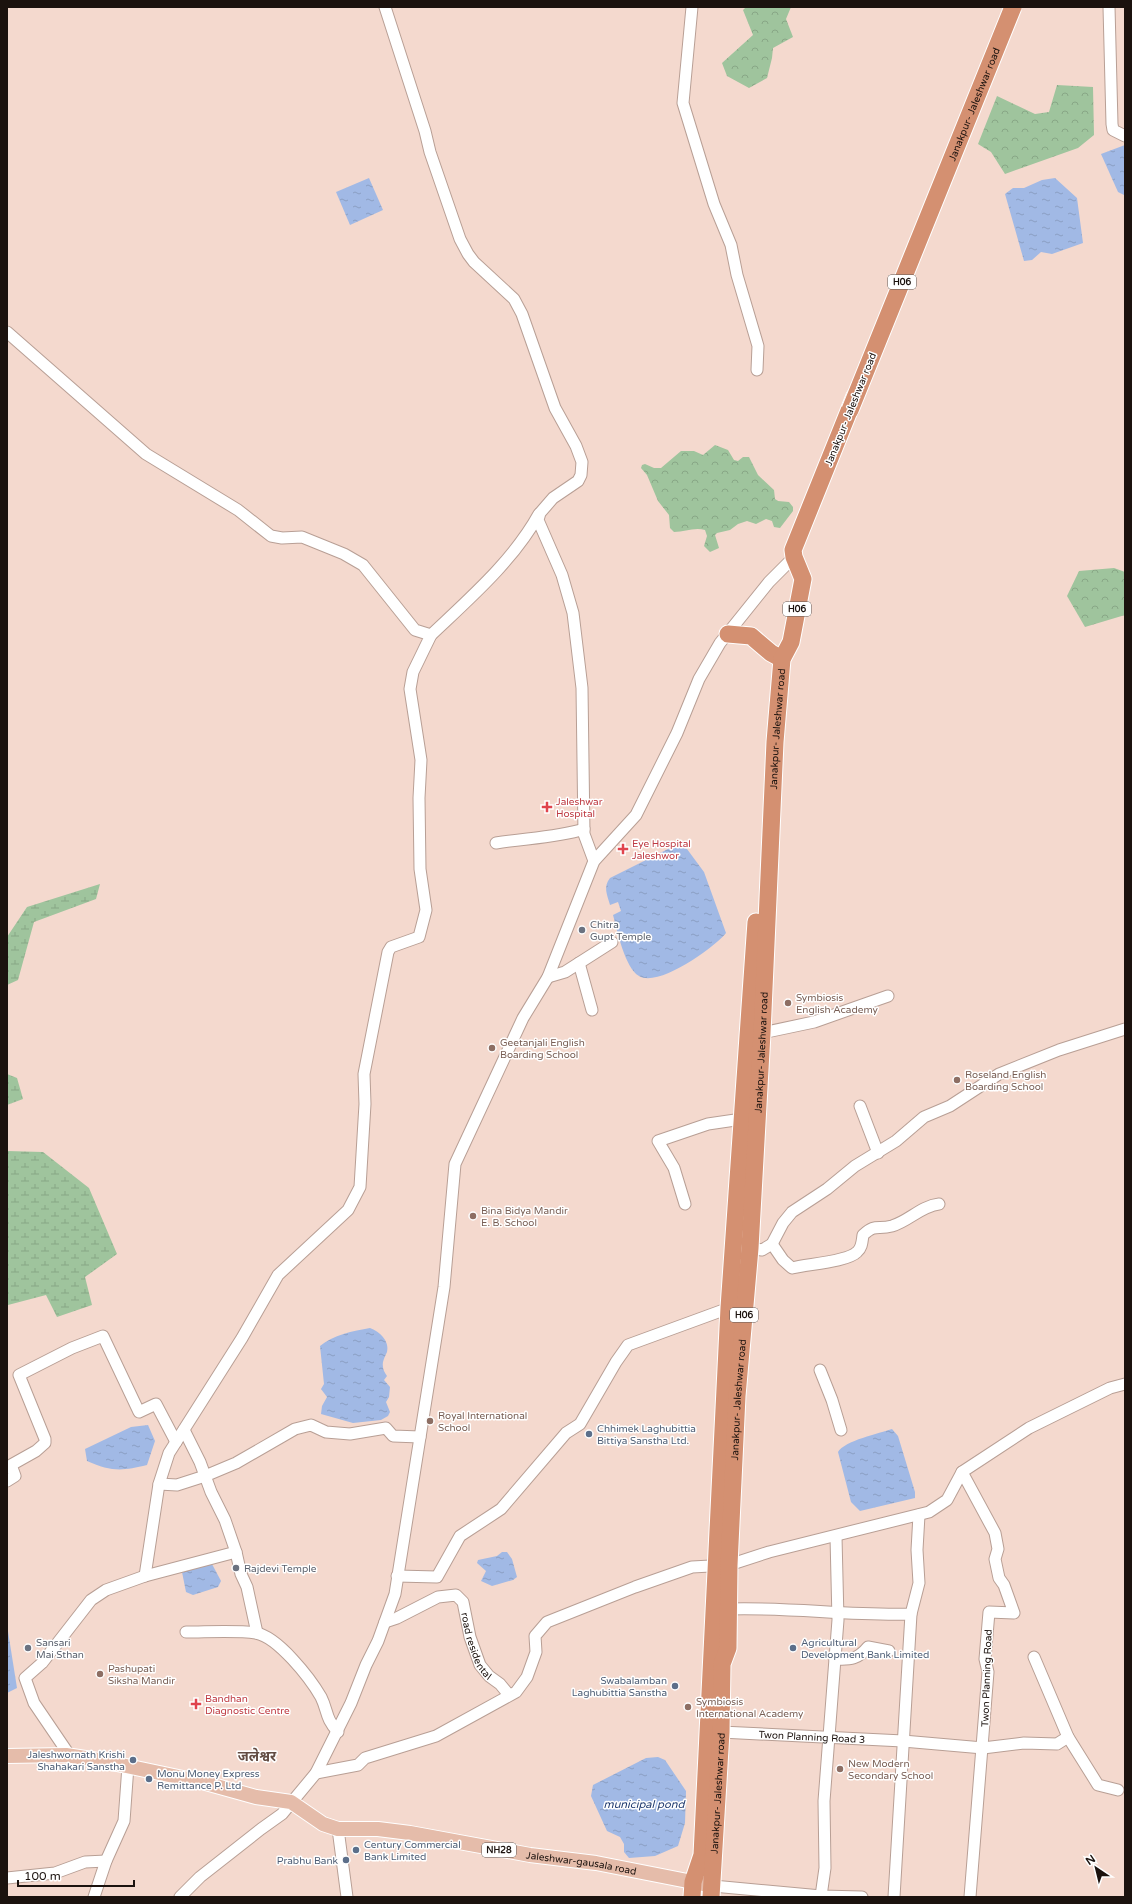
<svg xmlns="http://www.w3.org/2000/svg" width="1132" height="1904" viewBox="0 0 1132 1904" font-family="'Varela Round','Noto Sans Devanagari',sans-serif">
<defs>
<pattern id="forest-crowns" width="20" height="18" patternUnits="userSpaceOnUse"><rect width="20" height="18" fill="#9fc49d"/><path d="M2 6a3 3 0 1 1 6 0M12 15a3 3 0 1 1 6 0" fill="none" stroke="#88a786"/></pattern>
<pattern id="wetland-marsh" width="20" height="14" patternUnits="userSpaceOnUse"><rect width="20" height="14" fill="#9fc49d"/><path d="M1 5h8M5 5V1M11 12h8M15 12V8" fill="none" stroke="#88a786"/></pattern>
<pattern id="water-ripples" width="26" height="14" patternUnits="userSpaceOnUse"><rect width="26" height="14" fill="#a1b9e5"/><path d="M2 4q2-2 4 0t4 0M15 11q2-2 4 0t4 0" fill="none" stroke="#8a9ec3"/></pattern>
</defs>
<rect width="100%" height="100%" fill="#f4d9ce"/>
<!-- forest -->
<g fill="url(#forest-crowns)">
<polygon points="746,7 791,7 786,19 793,37 773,48 772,58 767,78 749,88 727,76 722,63 753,35 743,10"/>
<polygon points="1057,85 1093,87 1094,135 1078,148 1005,174 991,152 978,144 997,96 1035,114 1049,112"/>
<path d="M 715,445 L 728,450 L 734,460 L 738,461 L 743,457 L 749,457 L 758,475 L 774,490 L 775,499 L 778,501 L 789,502 L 793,507 L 793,511 L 780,528 L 774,527 L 772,521 L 766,519 L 756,524 L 747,521 L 738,524 L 730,530 L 717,533 L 715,535 L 719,548 L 710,552 L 704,546 L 707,536 L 705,530 C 694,527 685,532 674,532 L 670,528 L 669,515 L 658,501 L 647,475 L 641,468 L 642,465 L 645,464 L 654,468 L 661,468 L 681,451 L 694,451 L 703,455 Z"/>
<polygon points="1114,568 1125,572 1125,615 1085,627 1067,596 1079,571"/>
</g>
<!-- wetland -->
<g fill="url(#wetland-marsh)">
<polygon points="100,884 96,899 34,922 18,980 7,985 7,937 27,907"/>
<polygon points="7,1074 17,1078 23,1099 7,1105"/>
<polygon points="7,1151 43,1152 89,1188 117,1254 85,1277 92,1305 57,1317 46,1295 8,1305"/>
</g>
<!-- water -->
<g fill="url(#water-ripples)">
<polygon points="1125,145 1125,195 1124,195 1118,192 1101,154"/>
<polygon points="369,178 383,210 350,225 336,192"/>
<polygon points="1055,178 1077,198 1083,243 1052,254 1041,252 1032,260 1024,261 1005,194 1013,188 1024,188 1042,180"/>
<path d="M 681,847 L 687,849 L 704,872 L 726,933 C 714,948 658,988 639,976 C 625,968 617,930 613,915 L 621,911 L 618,902 L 610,905 C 607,894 603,887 610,878 L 670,848 Z"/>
<path d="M 370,1328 C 379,1331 390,1341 387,1352 C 385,1357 382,1361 383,1367 C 383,1370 385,1373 387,1376 L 384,1380 L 390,1387 L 389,1397 L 386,1402 L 390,1412 L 388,1416 L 381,1420 L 353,1423 L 321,1414 L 322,1406 L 327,1397 L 321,1389 L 324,1384 L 320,1346 C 333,1335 353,1331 370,1328 Z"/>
<path d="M 148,1425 L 155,1441 L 147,1465 C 123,1471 111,1472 87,1461 L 85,1449 L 131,1427 Z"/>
<path d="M 892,1429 L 898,1436 L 915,1492 L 915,1498 L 860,1511 L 851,1502 L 838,1452 C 844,1441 880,1433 892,1429 Z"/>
<polygon points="502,1552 507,1552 512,1559 517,1577 513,1580 492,1586 481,1581 486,1571 477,1563 478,1560 497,1556"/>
<polygon points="206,1561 212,1564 221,1581 218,1587 193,1595 186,1592 182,1572"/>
<polygon points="7,1625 17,1688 7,1693"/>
<polygon points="658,1757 665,1760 686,1791 685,1823 678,1846 655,1856 629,1858 624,1852 624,1844 620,1837 607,1831 591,1796 593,1785 646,1758"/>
</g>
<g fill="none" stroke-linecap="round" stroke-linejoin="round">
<defs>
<g id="minor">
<polyline points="385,7 425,131 430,152 460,239 468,254 474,262 514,299 522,314 555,408 576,446 582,462 581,475 578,481 553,498 540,513 538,520 562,575 573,613 582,688 584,834 594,861"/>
<polyline points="692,7 683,103 714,204 731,245 737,275 758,346 757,370"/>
<polyline points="1109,7 1112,124 1113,130 1125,136"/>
<polyline points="7,332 146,454 238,510 271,536 282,538 302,537 344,554 363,565 415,630 431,635 413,672 410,689 421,760 419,798 420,869 426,910 419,937 391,947 388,952 364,1074 365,1104 360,1187 348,1210 278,1275 242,1338 169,1453 159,1484 145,1576"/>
<path d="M 431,635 C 470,598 513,561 539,514"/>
<path d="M 496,843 C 526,838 555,838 584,829"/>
<polyline points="579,963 592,1010"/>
<polyline points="548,977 565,972 612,942"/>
<polyline points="762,1033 814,1022 888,996"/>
<polyline points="860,1106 878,1153"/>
<polyline points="685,1204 674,1168 658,1141 708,1124 742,1119"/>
<path d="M 772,1244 L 783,1260 L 792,1268 C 807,1264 847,1262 857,1252 C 862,1248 862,1242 863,1235 C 876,1223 877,1230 892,1226 C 909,1221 921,1206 939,1204"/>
<polyline points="750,1248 762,1250 772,1244 783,1223 792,1212 827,1189 855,1166 896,1141 924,1117 950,1106 999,1074 1059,1050 1125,1029"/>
<polyline points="820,1370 832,1400 841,1430"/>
<polyline points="184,1430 200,1462 211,1492 225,1520 236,1552"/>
<polyline points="962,1472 995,1533 998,1549 995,1559 999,1578 1004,1585 1014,1613 989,1612 985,1659 988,1672 970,1897"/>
<polyline points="7,1481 15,1476 11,1465 36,1451 45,1443 45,1439 19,1375 72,1348 103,1336 139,1412 156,1404 176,1442"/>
<polyline points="159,1484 177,1485 205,1476 236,1463 295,1429 311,1425 326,1432 350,1434 386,1428 393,1436 420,1437"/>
<polyline points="397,1576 437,1577 460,1536 501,1509 566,1433 580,1424 616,1362 628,1345 729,1308"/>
<path d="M 729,1609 C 790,1607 850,1616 911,1614 L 919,1583 L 917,1550 L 919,1515"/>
<path id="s1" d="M 385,1622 L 397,1618 L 438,1597 L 456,1595 L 463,1602 L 470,1637 L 480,1665 L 489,1676 L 500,1684 L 509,1695"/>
<path d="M 186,1632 C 206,1632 237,1630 256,1633 C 278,1637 310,1678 321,1697 C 328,1711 325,1718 338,1732"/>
<path d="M 835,1659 C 851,1660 858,1659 868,1647 L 889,1651"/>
<path id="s2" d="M 721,1732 L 903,1741 L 983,1748 L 1024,1743 L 1057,1744 L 1068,1737 L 1034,1657"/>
<polyline points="1068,1737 1098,1785 1118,1790"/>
<polyline points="70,1756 34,1703 25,1678 42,1663 91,1600 106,1590 145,1576 236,1552 241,1574 247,1587 257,1633"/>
<polyline points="316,1773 358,1765 365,1758 436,1736 516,1692 527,1677 536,1652 535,1636 547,1622 635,1587 692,1567 729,1565 769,1552 929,1512 947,1500 962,1472 1029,1428 1110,1388 1125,1384"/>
<polyline points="338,1829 347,1897"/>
<polyline points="7,1878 55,1873 85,1862 106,1861"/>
<polyline points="713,1886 821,1896 862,1897"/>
<polyline points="821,1896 825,1868 824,1801 838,1620 836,1537"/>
<polyline points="94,1897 106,1861 124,1821 128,1766"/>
<polyline points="180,1897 200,1877 261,1829 282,1814 316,1773 351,1703 366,1665 378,1641 395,1594 444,1287 455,1164 523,1018 548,977 594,861 636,815 677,733 699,679 720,643 769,582 794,557"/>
<polyline points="894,1897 911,1614"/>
</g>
<g id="major">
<path id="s3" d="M 7,1756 L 66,1755 L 98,1760 L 202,1782 L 256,1797 L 291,1802 L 323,1824 L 338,1829 L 378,1829 L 410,1833 L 530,1855 L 596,1863 L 713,1886"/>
</g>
<g id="highway">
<polyline points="728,634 751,636 771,653 782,659"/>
<polyline points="692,1897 693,1882 702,1855 729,1308 756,922"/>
<path id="s4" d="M 711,1897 L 721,1732 L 722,1664 L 728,1648 L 729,1565 L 737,1396 L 750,1248 L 762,1033 L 775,742 L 782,659 L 791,642 L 803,579 L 794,557 L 793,550 L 855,396"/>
</g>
</defs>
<!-- minor casing -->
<use href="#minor" stroke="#b89f95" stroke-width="13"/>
<!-- major casing -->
<use href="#major" stroke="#fff" stroke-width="16"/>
<!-- highway casing -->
<use href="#highway" stroke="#fff" stroke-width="19"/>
<!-- minor -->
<use href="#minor" stroke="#fff" stroke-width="11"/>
<!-- major -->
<use href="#major" stroke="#e5bcaa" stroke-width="14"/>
<!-- highway -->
<use href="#highway" stroke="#d49071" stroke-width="17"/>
<defs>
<g id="highway-bridge">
<path id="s5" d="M 850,410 L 1013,7"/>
</g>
</defs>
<!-- highway-bridge casing -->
<use href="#highway-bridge" stroke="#fff" stroke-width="19" stroke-linecap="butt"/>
<!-- highway-bridge -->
<use href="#highway-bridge" stroke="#d49071" stroke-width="17"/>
</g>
<!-- markers -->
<g fill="#e0444e" stroke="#fff" stroke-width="1.5">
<path d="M545 801h4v4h4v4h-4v4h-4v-4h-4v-4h4z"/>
<path d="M621 843h4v4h4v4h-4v4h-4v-4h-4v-4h4z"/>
<path d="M194 1698h4v4h4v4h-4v4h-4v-4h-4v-4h4z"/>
</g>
<g fill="#6b7280" stroke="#fff" stroke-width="1.5">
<circle cx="582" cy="930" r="4"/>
<circle cx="236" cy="1568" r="4"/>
<circle cx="28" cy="1648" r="4"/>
</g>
<g fill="#8d6e63" stroke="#fff" stroke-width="1.5">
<circle cx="788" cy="1003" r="4"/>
<circle cx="492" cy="1048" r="4"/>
<circle cx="957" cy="1080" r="4"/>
<circle cx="473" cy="1216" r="4"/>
<circle cx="430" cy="1421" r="4"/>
<circle cx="100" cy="1674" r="4"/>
<circle cx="688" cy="1707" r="4"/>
<circle cx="840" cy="1769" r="4"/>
</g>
<g fill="#5c6f8a" stroke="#fff" stroke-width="1.5">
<circle cx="589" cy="1434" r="4"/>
<circle cx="793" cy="1648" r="4"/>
<circle cx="675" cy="1686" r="4"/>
<circle cx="133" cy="1760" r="4"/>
<circle cx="149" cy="1779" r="4"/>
<circle cx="356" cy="1850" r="4"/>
<circle cx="346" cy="1860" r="4"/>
</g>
<g text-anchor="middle" stroke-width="3" stroke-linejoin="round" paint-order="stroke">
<!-- shield labels -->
<g fill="#fff" stroke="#5f5956" stroke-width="1">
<rect x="888" y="275" width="28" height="14" rx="3"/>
<rect x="783" y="602" width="28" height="14" rx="3"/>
<rect x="730" y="1308" width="28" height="14" rx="3"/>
<rect x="482" y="1843" width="34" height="14" rx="3"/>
</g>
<g font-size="9" font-weight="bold" fill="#1b120e">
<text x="902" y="285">H06</text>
<text x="797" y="612">H06</text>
<text x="744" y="1318">H06</text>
<text x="499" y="1853">NH28</text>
</g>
<!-- street labels -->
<g font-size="10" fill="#1b120e" stroke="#fff">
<text dy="4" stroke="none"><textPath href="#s5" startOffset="330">Janakpur- Jaleshwar road</textPath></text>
<text transform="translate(850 409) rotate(-68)" y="4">Janakpur- Jaleshwar road</text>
<text dy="4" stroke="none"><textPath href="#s4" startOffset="1171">Janakpur- Jaleshwar road</textPath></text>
<text dy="4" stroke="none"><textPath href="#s4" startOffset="847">Janakpur- Jaleshwar road</textPath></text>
<text dy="4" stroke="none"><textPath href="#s4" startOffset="499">Janakpur- Jaleshwar road</textPath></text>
<text dy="4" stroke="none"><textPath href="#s1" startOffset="133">road residental</textPath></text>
<text transform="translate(986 1678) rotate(-88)" y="4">Twon Planning Road</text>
<text dy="4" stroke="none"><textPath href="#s2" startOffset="91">Twon Planning Road 3</textPath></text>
<text dy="4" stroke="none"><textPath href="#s4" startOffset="104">Janakpur- Jaleshwar road</textPath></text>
<text dy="4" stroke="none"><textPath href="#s3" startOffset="590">Jaleshwar-gausala road</textPath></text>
</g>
<!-- health labels -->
<g font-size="10" fill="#be3a42" stroke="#fff" text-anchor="start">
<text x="556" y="805">Jaleshwar<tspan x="556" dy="12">Hospital</tspan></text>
<text x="632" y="847">Eye Hospital<tspan x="632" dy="12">Jaleshwor</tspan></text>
<text x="205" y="1702">Bandhan<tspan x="205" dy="12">Diagnostic Centre</tspan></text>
</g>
<!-- worship labels -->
<g font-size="10" fill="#5b616d" stroke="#fff" text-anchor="start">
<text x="590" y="928">Chitra<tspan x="590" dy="12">Gupt Temple</tspan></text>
<text x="244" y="1572">Rajdevi Temple</text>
<text x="36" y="1646">Sansari<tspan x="36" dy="12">Mai Sthan</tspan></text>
</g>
<!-- education labels -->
<g font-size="10" fill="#785e54" stroke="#fff" text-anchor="start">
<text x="796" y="1001">Symbiosis<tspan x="796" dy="12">English Academy</tspan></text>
<text x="500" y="1046">Geetanjali English<tspan x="500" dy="12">Boarding School</tspan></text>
<text x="965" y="1078">Roseland English<tspan x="965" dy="12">Boarding School</tspan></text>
<text x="481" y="1214">Bina Bidya Mandir<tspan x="481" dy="12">E. B. School</tspan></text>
<text x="438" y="1419">Royal International<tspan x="438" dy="12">School</tspan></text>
<text x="108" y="1672">Pashupati<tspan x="108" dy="12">Siksha Mandir</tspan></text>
<text x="696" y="1705">Symbiosis<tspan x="696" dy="12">International Academy</tspan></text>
<text x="848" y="1767">New Modern<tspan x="848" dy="12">Secondary School</tspan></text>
</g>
<!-- service labels -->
<g font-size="10" fill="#4e5e75" stroke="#fff" text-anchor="start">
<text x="597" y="1432">Chhimek Laghubittia<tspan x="597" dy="12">Bittiya Sanstha Ltd.</tspan></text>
<text x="801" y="1646">Agricultural<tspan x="801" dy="12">Development Bank Limited</tspan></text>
<text x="667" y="1684" text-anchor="end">Swabalamban<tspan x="667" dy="12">Laghubittia Sanstha</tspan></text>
<text x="125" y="1758" text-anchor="end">Jaleshwornath Krishi<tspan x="125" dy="12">Shahakari Sanstha</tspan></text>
<text x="157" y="1777">Monu Money Express<tspan x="157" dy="12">Remittance P. Ltd</tspan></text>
<text x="364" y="1848">Century Commercial<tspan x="364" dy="12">Bank Limited</tspan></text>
<text x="338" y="1864" text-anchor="end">Prabhu Bank</text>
</g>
<!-- water labels -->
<g font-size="11" font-style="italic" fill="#1e396e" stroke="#fff">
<text x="644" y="1808">municipal pond</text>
</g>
<!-- district labels -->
<g font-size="14" font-weight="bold" fill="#624c43" stroke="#fff">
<text x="257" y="1761">जलेश्वर</text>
</g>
</g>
<!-- border -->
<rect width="1132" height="1904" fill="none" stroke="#1b120e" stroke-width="16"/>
<!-- north arrow -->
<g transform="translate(1096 1868) rotate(325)" stroke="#ffffff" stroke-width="3" paint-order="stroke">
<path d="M0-3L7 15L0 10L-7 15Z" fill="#1b120e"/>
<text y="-6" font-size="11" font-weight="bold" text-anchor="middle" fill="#1b120e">N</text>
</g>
<!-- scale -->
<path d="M18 1880v6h116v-6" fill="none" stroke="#1b120e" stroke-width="2"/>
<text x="24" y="1880" font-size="12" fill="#1b120e" stroke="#ffffff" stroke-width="3" paint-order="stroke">100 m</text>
</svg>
